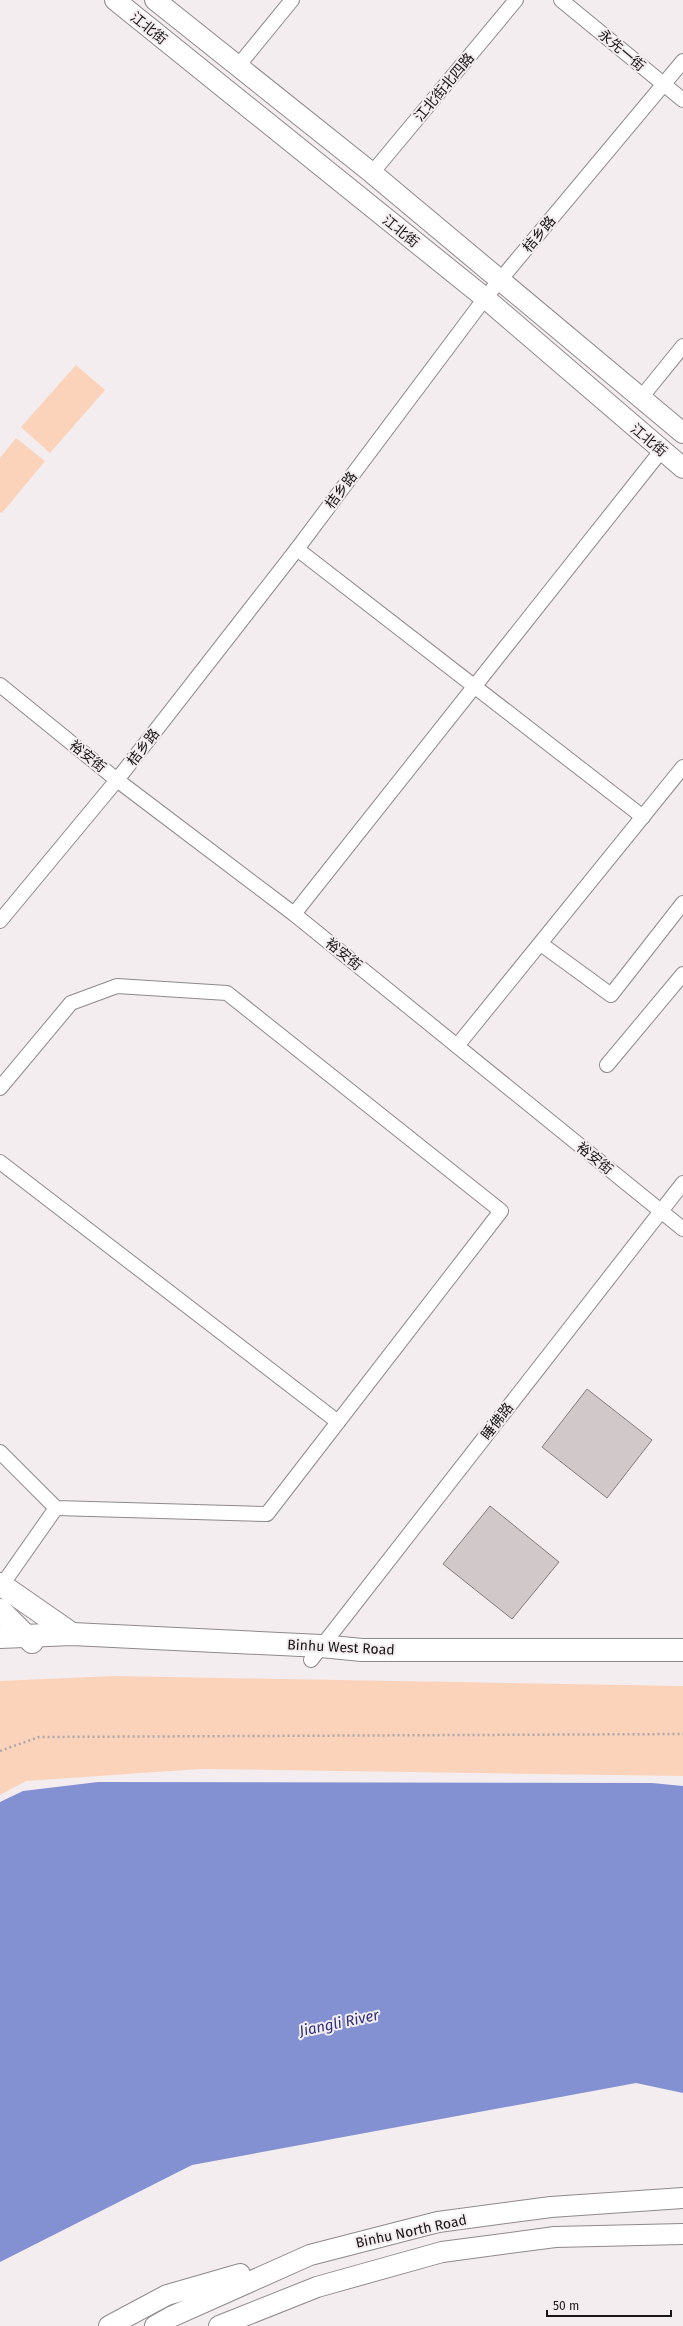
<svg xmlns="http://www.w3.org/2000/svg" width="683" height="2326" viewBox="0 0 683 2326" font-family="'Fira Sans','Noto Sans SC',sans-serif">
<rect width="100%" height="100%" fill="#f4edf0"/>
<!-- green -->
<g fill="#fbd3bb">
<polygon points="76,365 105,390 50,453 21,427"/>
<polygon points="16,438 45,461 2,513 0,512 0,458"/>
<polygon points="113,1676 683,1686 683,1776 200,1769 26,1781 0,1795 0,1681"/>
</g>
<!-- water -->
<polygon fill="#8390d2" points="98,1782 652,1783 683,1786 683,2093 636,2083 192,2165 0,2262 0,1802 23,1791"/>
<!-- building -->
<g fill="#d1c9c9" stroke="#847c7c">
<polygon points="587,1389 652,1440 607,1498 542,1447"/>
<polygon points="490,1506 559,1562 512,1619 443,1564"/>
</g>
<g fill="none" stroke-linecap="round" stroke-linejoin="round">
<defs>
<g id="street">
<polyline points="561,0 683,100"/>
<polyline points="238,66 292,0"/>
<polyline points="372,173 516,0"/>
<polyline points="640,399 683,346"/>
<polyline points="297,549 643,817"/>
<polyline points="0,685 117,780 294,914 683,1229"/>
<polyline points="294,914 661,451"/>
<polyline points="0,921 117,780 297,549 485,298 683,61"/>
<polyline points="541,944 611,995 683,903"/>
<polyline points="457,1046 683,767"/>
<polyline points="607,1065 683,974"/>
<polyline points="0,1088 71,1003 117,986 227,993 501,1211 267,1514 56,1508 0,1452"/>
<polyline points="0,1162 338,1422"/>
<polyline points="2,1585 56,1508"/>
<polyline points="311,1660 683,1183"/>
</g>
<g id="secondary">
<polyline points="115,0 485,298 683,468"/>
<polyline points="155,0 372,173 683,433"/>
<polyline points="109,2326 167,2295 240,2274"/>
<polyline points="155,2326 171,2317 310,2255 438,2222 551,2207 683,2198"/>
<polyline points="219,2326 317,2287 442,2252 555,2237 683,2234"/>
</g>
<g id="primary">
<polyline points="0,1584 72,1634"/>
<polyline points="0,1610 32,1642"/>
<polyline points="0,1637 72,1634 321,1646 362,1650 683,1650"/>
</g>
</defs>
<!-- street casing -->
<use href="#street" stroke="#8f888c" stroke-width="16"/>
<!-- secondary casing -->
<use href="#secondary" stroke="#8f888c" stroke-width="22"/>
<!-- primary casing -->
<use href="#primary" stroke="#8f888c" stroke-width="24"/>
<!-- path -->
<polyline stroke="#ada7aa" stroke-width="2.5" stroke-dasharray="2 3" stroke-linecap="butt" points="0,1751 39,1737 683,1734"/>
<!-- street -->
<use href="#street" stroke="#fff" stroke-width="14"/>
<!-- secondary -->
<use href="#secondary" stroke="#fff" stroke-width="20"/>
<!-- primary -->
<use href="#primary" stroke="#fff" stroke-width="22"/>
</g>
<g text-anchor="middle" stroke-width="4" stroke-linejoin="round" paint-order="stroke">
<!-- street labels -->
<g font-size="14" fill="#171516" stroke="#f4edf0">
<text transform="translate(149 28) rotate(39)" y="5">江北街</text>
<text transform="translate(622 50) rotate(40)" y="5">永先一街</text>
<text transform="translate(444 87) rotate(-50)" y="5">江北街北四路</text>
<text transform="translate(401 231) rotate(39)" y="5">江北街</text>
<text transform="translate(539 234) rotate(-50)" y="5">桔乡路</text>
<text transform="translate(649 440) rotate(40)" y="5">江北街</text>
<text transform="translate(341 490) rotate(-53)" y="5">桔乡路</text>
<text transform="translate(143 747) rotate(-52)" y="5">桔乡路</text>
<text transform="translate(88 756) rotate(39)" y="5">裕安街</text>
<text transform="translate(344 954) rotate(39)" y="5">裕安街</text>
<text transform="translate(595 1158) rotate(39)" y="5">裕安街</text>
<text transform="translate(497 1421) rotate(-52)" y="5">睡佛路</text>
<text transform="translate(341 1647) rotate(3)" y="5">Binhu West Road</text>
<text transform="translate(411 2231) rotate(-12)" y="5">Binhu North Road</text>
</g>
<!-- water labels -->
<g font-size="15" font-style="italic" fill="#2b2f7d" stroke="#f4edf0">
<text transform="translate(339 2023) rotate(-12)" y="5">Jiangli River</text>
</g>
</g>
<!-- scale -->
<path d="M547 2310v6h124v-6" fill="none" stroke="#171516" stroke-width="2"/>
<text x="553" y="2310" font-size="12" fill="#171516" stroke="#f4edf0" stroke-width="3" paint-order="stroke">50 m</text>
</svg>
